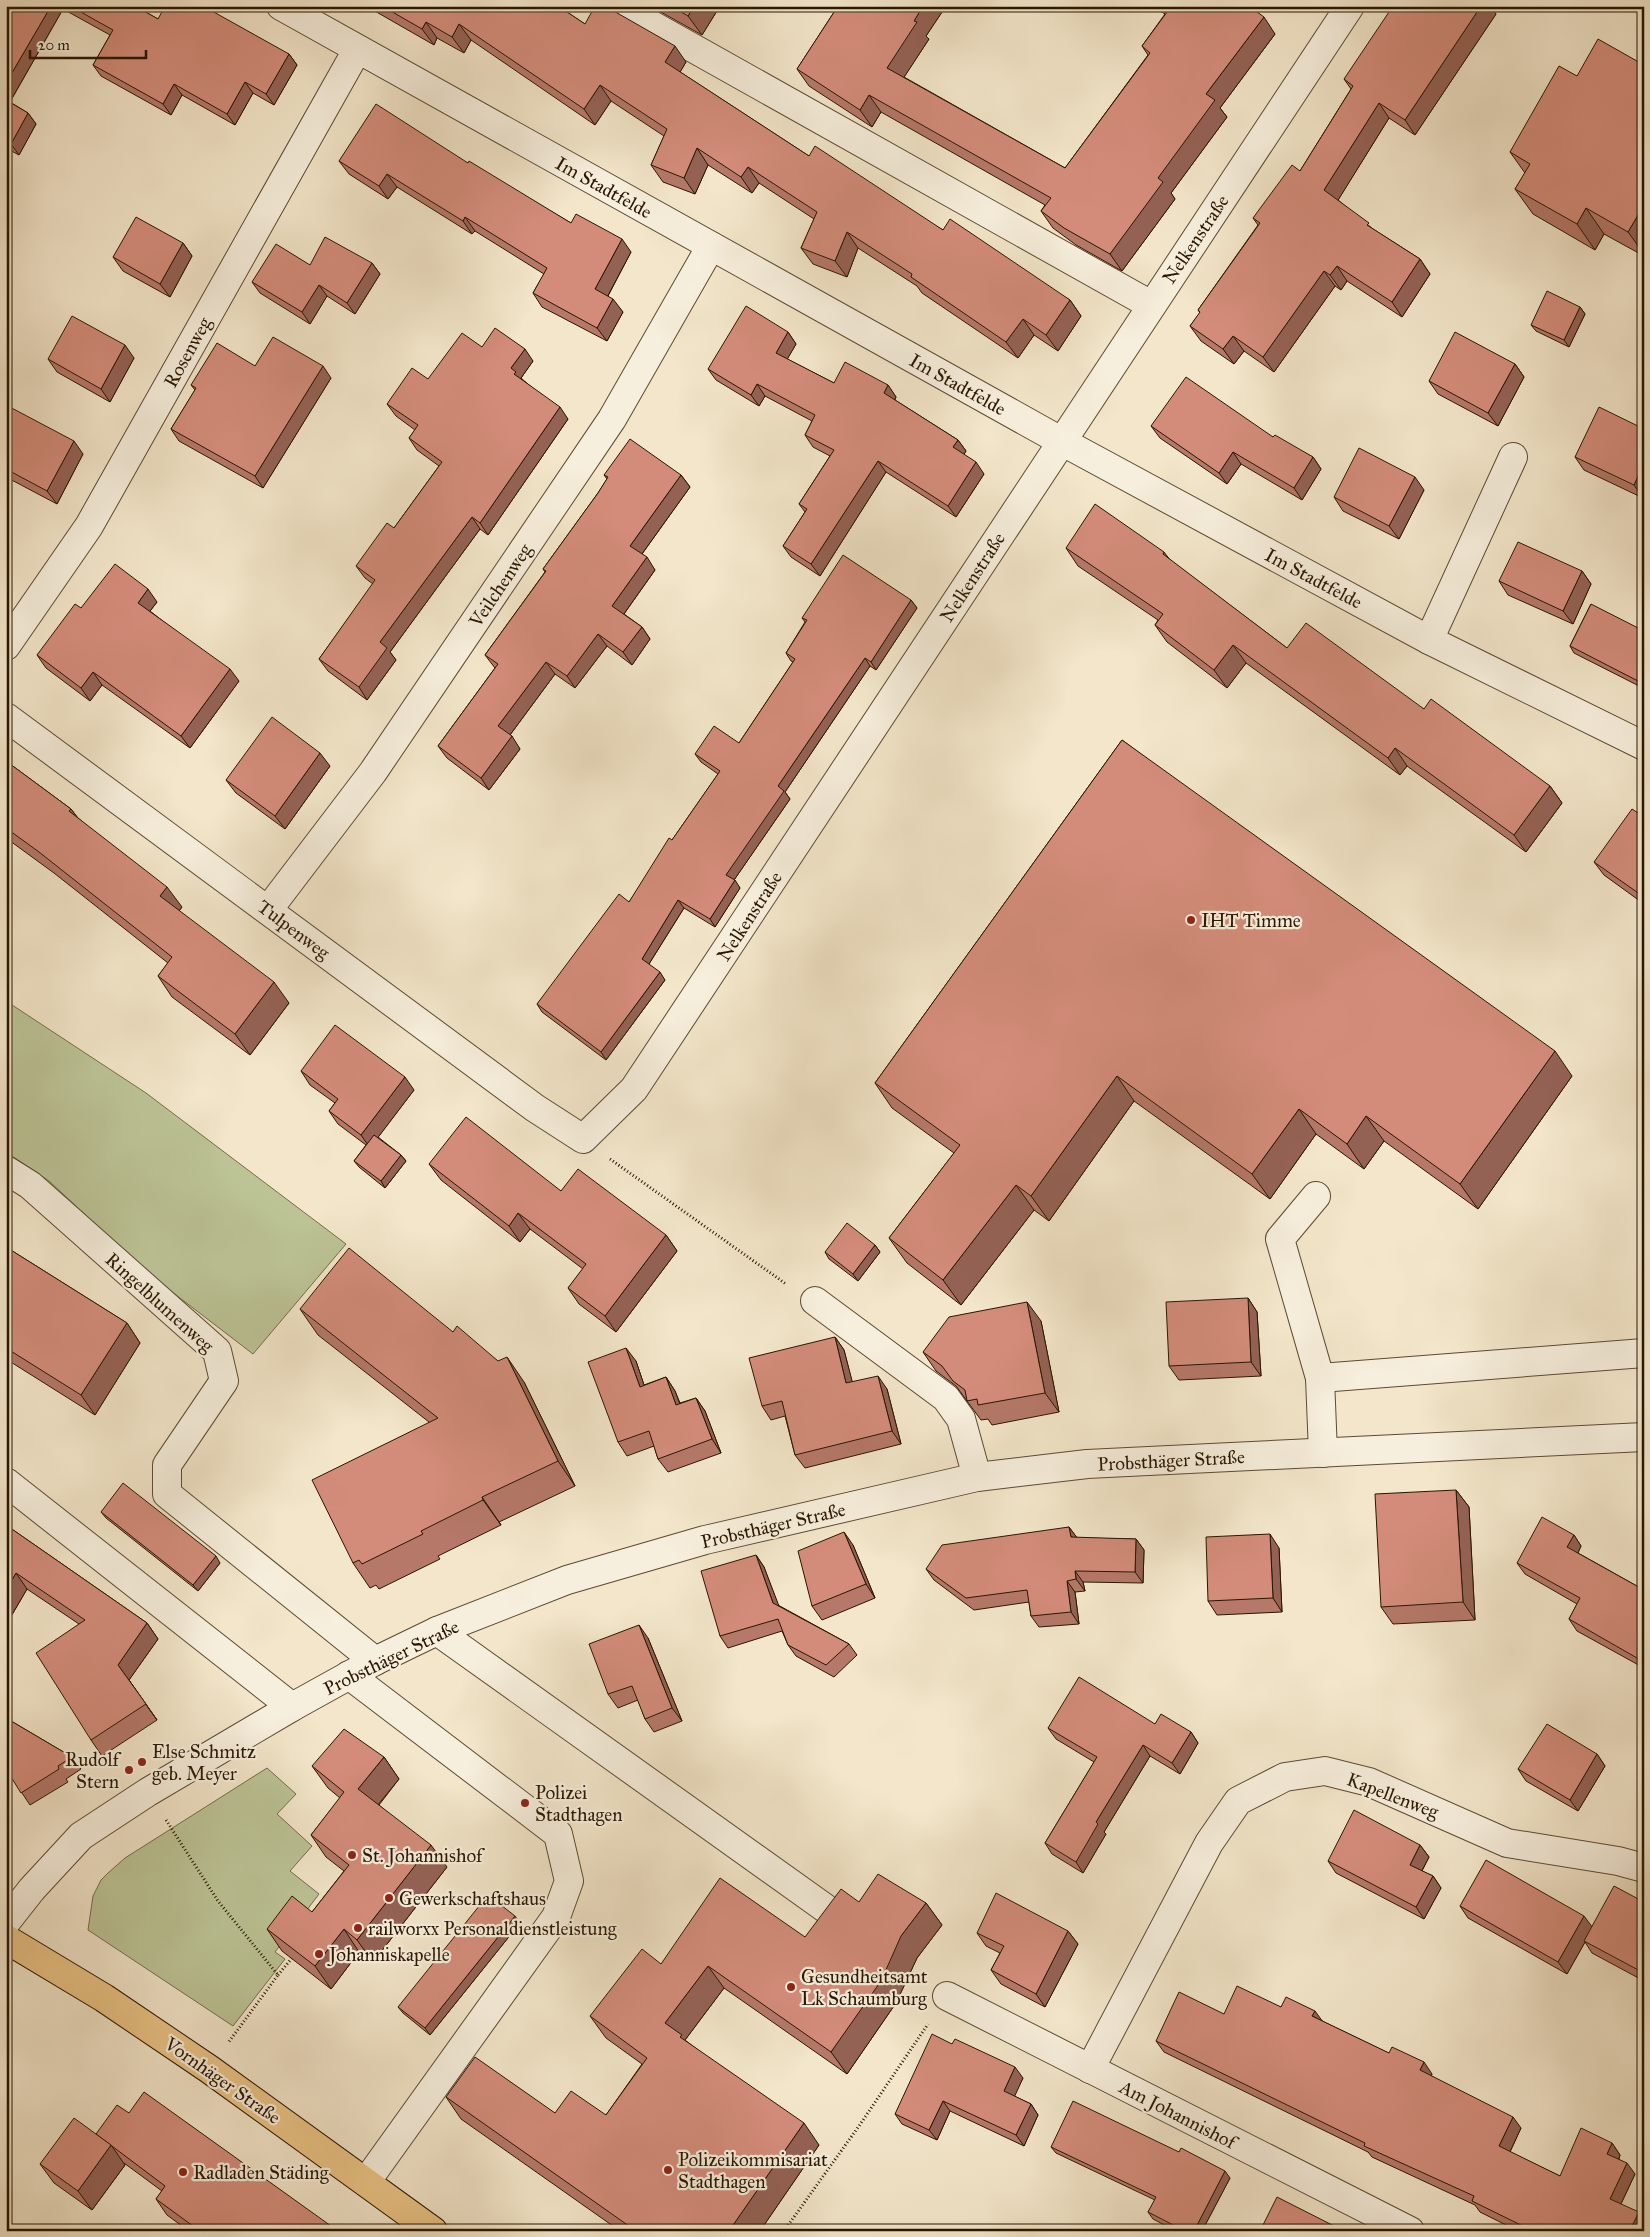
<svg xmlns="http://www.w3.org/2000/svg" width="1650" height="2237" font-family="'IM FELL Great Primer',serif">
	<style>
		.green { fill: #bcc496; stroke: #726d4b }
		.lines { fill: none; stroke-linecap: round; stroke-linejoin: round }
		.minor-casing { stroke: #5c4a32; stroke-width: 30 }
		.major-casing { stroke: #291600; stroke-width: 30 }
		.path { stroke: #291600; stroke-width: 3; stroke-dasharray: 1 2.5; stroke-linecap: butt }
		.minor { stroke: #f7efdd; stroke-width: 28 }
		.major { stroke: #eac385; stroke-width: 28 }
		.wall { fill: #b57869; stroke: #291600 }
		.shaded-wall { fill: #946255; stroke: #291600 }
		.building { fill: #d38c7a; stroke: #291600 }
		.poi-dot { fill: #8f2418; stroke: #f7efdd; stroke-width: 2 }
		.labels { text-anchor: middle; stroke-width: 4.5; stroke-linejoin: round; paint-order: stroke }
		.street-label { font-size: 19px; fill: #291600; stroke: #f7efdd }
		.poi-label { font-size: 19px; fill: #291600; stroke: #f7efdd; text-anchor: start }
	</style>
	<rect width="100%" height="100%" fill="#f3e6ca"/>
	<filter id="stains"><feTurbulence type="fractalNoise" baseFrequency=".004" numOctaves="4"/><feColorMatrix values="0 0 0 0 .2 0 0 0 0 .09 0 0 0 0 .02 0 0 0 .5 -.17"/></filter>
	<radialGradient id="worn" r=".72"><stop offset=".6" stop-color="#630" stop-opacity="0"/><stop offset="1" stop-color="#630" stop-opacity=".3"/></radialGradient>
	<g class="green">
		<path d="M6 1001 146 1093 346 1244 253 1354 150 1275 49 1181 6 1152Z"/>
		<path d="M267 1768 296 1794 277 1814 312 1846 290 1871 319 1894 275 1952 285 1959 233 2026 88 1930 93 1896 101 1880 108 1873 125 1858Z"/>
	</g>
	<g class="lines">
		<defs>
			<g id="minor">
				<path d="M281 6 1061 441 1429 640 1644 746"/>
				<path d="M618 6 1151 305"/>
				<path d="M1429 640 1513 457"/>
				<path d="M6 646 89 526 357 50"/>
				<path d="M6 717 535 1108 583 1139 634 1089 1350 6"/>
				<path d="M268 910 373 772 612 419 711 246"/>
				<path d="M6 1170 30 1185 217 1351 224 1381 167 1465V1494L375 1661"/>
				<path d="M1316 1196 1280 1239 1320 1378"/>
				<path d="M815 1301 946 1398 961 1419 977 1477"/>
				<path d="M1323 1453 1320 1378 1644 1353"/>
				<path d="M6 1482 292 1707"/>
				<path d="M437 1631 825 1908"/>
				<path d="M349 1675 558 1834 569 1881 556 1917 366 2182"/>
				<path d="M6 1922 32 1889 81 1836 148 1792 292 1707 375 1661 437 1631 567 1580 705 1540 977 1477 1087 1464 1644 1437"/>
				<path d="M947 1996 1410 2231"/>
				<path d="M1090 2069 1209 1843 1238 1801 1285 1777 1325 1771 1369 1782 1507 1843 1618 1861 1644 1868"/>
			</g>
			<path id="major" d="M6 1939 104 1998 209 2069 433 2231"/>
		</defs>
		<use href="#minor" class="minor-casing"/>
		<use href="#major" class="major-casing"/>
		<g class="path">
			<path d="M610 1159 786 1284"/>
			<path d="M166 1820 218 1901 278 1975 228 2043"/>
			<path d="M278 1975 292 1958"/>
			<path d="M784 2231 859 2126 928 2024"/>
		</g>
		<use href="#minor" class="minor"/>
		<use href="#major" class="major"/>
	</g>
	<g class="wall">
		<path d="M6 6H135L158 19 289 54 297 65 274 105 253 93 235 125 182 95 171 115 101 76 93 65 110 35 63 9 10 102 28 113 36 124 19 155 6 148Z"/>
		<path d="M366 6H558L585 24 686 62 680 72 809 156 1070 300 1081 316 1058 351 1034 335 1018 358 922 293 917 286 858 248 847 277 813 264 801 248 814 219 759 183 752 193 708 165 695 194 663 182 651 165 664 136 611 101 595 125 471 40 464 53 437 38 434 45Z"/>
		<path d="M650 6H720L702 35Z"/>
		<path d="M838 6H946L926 36 929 39 904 77 1065 168 1148 55 1142 46 1165 14 1152 6H1249L1275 34 1220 108 1227 117 1171 193 1175 199 1122 271 1076 245 1053 228 1041 211 1045 205 881 112 872 127 809 86 797 69Z"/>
		<path d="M1496 14 1415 135 1389 118 1338 200 1373 229 1420 259 1430 274 1402 317 1347 281 1341 290 1335 286 1274 372 1244 351 1234 364 1201 341 1190 326 1200 313 1198 310 1258 225 1253 218 1300 171 1351 89 1344 79Z"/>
		<path d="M1644 65V256L1604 234 1595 250 1533 214 1515 189 1525 173 1510 152 1577 76Z"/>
		<path d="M339 161 468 163 571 223 631 252 608 296 623 312 607 341 542 307 533 293 544 274 475 231 472 234 397 187 388 199 349 174Z"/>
		<path d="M183 243 192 256 170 297 123 271 113 257Z"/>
		<path d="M372 263 380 274 355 314 327 296 310 324 260 293 252 282Z"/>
		<path d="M1580 307 1585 314 1569 347 1536 331 1531 325Z"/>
		<path d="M788 332 796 344 787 359 834 383 888 385 896 397 895 400 958 440 966 451 964 454 984 474 956 517 886 472 820 576 791 557 783 546 805 512 799 504 830 456 813 447 805 435 812 421 765 396 759 406 716 380 708 369Z"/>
		<path d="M482 347 533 361 521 378 568 419 488 535 480 529 390 652 396 660 367 700 328 671 319 659 373 584 365 578 356 566 394 528 439 466 417 450 409 438 415 430 396 416 387 404Z"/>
		<path d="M134 358 110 402 57 372 48 359Z"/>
		<path d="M1515 364 1524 377 1498 426 1438 394 1429 381Z"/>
		<path d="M331 378 263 488 179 441 171 429 195 390 191 385Z"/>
		<path d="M6 405 83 454 57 504 6 477Z"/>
		<path d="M1151 426 1273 437 1313 457 1321 469 1302 500 1241 464 1227 484 1160 438Z"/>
		<path d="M1644 429V496L1643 498 1584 470 1575 457Z"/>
		<path d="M604 475H681L690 487 642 554 655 570 624 614 642 627 650 639 632 665 607 646 575 688 555 674 510 735 520 749 489 790 447 758 438 746 495 668 485 655 545 572 543 569 598 493 607 479Z"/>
		<path d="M1424 490 1399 539 1343 511 1334 497Z"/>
		<path d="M1066 548 1170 560 1287 648 1424 709 1550 786 1562 803 1526 852 1407 766 1400 775 1246 663 1227 688 1167 642 1155 625 1158 620 1078 566Z"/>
		<path d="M1582 571 1591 584 1573 624 1508 595 1499 581Z"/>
		<path d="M911 600 917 608 876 670 870 666 785 792 790 799 734 880 740 888 715 927 684 908 649 964 665 980 606 1060 542 1012 537 1004 629 902 718 774 701 762 695 754 739 743 793 662 791 661 786 653 805 622 802 618Z"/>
		<path d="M157 602 150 611 239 681 190 748 102 685 90 701 46 668 37 655 81 608Z"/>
		<path d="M1591 604 1643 688 1574 653 1570 646Z"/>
		<path d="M1122 740 1572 1076 1478 1209 1384 1141 1364 1169 1316 1134 1270 1199 1134 1101 1049 1221 1034 1210 961 1305 907 1263 889 1238 954 1153 892 1108 875 1083Z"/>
		<path d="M6 761 71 809 78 818 182 907 179 911 289 1003 250 1055 172 997 158 976 168 963 54 873 6 838Z"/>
		<path d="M330 766 285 829 236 793 226 780Z"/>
		<path d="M1644 817V904L1604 875 1594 862Z"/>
		<path d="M301 1071 414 1090 378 1137 401 1155 406 1161 385 1188 359 1167 354 1161 366 1145 338 1124 329 1111 335 1103 310 1085Z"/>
		<path d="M429 1164 561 1191 666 1235 677 1251 616 1332 579 1304 568 1288 583 1269 530 1229 520 1242 441 1180Z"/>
		<path d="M875 1245 880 1252 858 1281 829 1259 825 1252Z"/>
		<path d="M6 1247 127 1323 140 1343 95 1415 6 1359Z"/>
		<path d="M1248 1298 1257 1312 1261 1376 1179 1380 1169 1366Z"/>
		<path d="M300 1309 453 1332 498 1361 524 1382 575 1486 499 1522 501 1525 438 1556 440 1559 379 1589 376 1585 370 1588 353 1563 429 1422 318 1335Z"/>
		<path d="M1041 1321 1059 1412 992 1425 988 1419 981 1420 956 1386 936 1371 923 1352Z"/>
		<path d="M835 1337 844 1350 852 1382 887 1389 901 1444 805 1468 795 1455 785 1416 771 1420 762 1406Z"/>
		<path d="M636 1361 644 1385 666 1377 675 1391 680 1403 696 1398 705 1411 721 1453 668 1472 658 1459 654 1446 627 1456 618 1442Z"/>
		<path d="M1456 1490 1469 1507 1475 1620 1393 1624 1381 1607Z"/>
		<path d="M101 1512 220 1563 198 1591 106 1518Z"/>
		<path d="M6 1525 147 1623 158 1639 129 1680 157 1720 102 1756 91 1740 79 1624 27 1589 6 1625Z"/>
		<path d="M1069 1527 1077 1538 1136 1539 1144 1550 1143 1583 1083 1582 1085 1591 1075 1592 1079 1624 1039 1627 1031 1616 1029 1602 974 1610 934 1580 926 1569Z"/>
		<path d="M1574 1535 1581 1546 1578 1553 1644 1590V1668L1577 1631 1569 1619 1577 1604 1525 1574 1517 1563Z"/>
		<path d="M853 1545 875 1598 822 1620 812 1606Z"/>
		<path d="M1279 1548 1282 1612 1217 1615 1208 1601Z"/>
		<path d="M756 1555 764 1567 778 1605 849 1644 857 1655 834 1677 796 1656 788 1645 782 1631 728 1648 720 1636Z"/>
		<path d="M648 1638 682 1721 654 1732 645 1719 638 1700 618 1708 608 1694Z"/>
		<path d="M6 1718 72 1757 81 1769 66 1779 68 1782 30 1805 10 1775 6 1782Z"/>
		<path d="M1155 1724 1191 1732 1198 1743 1180 1774 1150 1756 1104 1832 1106 1834 1083 1873 1052 1854 1045 1843 1094 1762 1056 1739 1048 1728Z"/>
		<path d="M1597 1754 1605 1766 1578 1811 1526 1781 1518 1769Z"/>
		<path d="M384 1757 399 1779 379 1805 447 1867 373 1962 359 1952 331 1989 282 1951 267 1929 312 1912 344 1871 326 1857 311 1835 340 1798 328 1788 312 1766Z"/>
		<path d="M1420 1845 1429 1857 1422 1871 1433 1876 1441 1888 1424 1919 1336 1873 1328 1861Z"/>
		<path d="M859 1902 926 1903 942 1925 917 1958 896 2003 847 2074 724 1988 685 2040 819 2145 760 2231H620L461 2119 446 2097 555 2113 606 2115 642 2064 606 2038 590 2016 661 1964 805 1937Z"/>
		<path d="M1644 1902V1981L1592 1953 1585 1942 1567 1974 1468 1918 1460 1906 1592 1927Z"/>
		<path d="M520 1923 430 2035 403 2013 398 2007Z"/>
		<path d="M1068 1931 1078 1944 1045 2007 1001 1984 991 1970 1000 1953 986 1946 977 1933Z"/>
		<path d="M1281 2007 1322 2021 1432 2074 1431 2076 1521 2128 1510 2152 1560 2176 1612 2143 1620 2155 1619 2159 1635 2174 1621 2204 1643 2231H1518L1480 2212 1475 2205 1372 2157 1368 2152 1164 2052 1156 2041 1224 2014Z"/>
		<path d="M1023 2078 1014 2096 1031 2104 1038 2115 1024 2146 950 2111 937 2140 902 2124 895 2114Z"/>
		<path d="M129 2113 338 2231H189L167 2215 156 2199 162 2191 124 2163 125 2165 92 2210 54 2183 40 2164 96 2134Z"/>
		<path d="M1051 2147 1179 2152 1230 2178 1202 2231H1176L1153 2219 1148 2212 1155 2200 1056 2153Z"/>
	</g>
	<g class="shaded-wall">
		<path d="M51 6H61L63 9 7 107 6 83Z"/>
		<path d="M694 6H720L702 35 688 16Z"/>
		<path d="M923 6H946L926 36 929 39 899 85 887 68 914 21Z"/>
		<path d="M1481 6H1491L1496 14 1415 135 1405 120Z"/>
		<path d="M1264 17 1275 34 1220 108 1227 117 1171 193 1175 199 1122 271 1110 254 1158 178 1206 94Z"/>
		<path d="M426 22 437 38 434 45 422 29Z"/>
		<path d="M459 24 471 40 464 53 452 37Z"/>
		<path d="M675 46 686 62 676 79 665 62Z"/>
		<path d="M289 54 297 65 274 105 266 94Z"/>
		<path d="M245 82 253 93 235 125 227 114Z"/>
		<path d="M174 84 182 95 171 115 163 104Z"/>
		<path d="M600 85 611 101 595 125 584 109Z"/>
		<path d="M869 95 881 112 872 127 860 110Z"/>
		<path d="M1379 103 1389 118 1335 205 1324 190Z"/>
		<path d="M28 113 36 124 19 155 11 144Z"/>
		<path d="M697 148 708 165 695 194 684 178Z"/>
		<path d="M748 167 759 183 752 193 741 177Z"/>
		<path d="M387 174 397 187 388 199 379 186Z"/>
		<path d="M1644 205V254L1628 232Z"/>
		<path d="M1586 208 1604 234 1595 250 1577 224Z"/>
		<path d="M465 217 475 231 472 234 463 221Z"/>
		<path d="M847 232 858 248 847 277 835 261Z"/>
		<path d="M622 239 631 252 604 303 595 289Z"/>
		<path d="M183 243 192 256 170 297 160 284Z"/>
		<path d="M1420 259 1430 274 1402 317 1392 302Z"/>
		<path d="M372 263 380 274 355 314 347 303Z"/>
		<path d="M1337 266 1347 281 1341 290 1330 275Z"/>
		<path d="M1324 271 1335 286 1274 372 1263 357Z"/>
		<path d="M319 285 327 296 310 324 302 312Z"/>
		<path d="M613 299 623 312 607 341 597 328Z"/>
		<path d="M1070 300 1081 316 1058 351 1046 335Z"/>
		<path d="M1580 307 1585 314 1569 347 1564 340Z"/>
		<path d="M1023 319 1034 335 1018 358 1006 342Z"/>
		<path d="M788 332 796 344 784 365 776 353Z"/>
		<path d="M1233 336 1244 351 1234 364 1223 349Z"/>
		<path d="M125 345 134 358 110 402 101 389Z"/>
		<path d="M525 349 533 361 521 378 524 384 514 374 511 368Z"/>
		<path d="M1515 364 1524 377 1498 426 1488 413Z"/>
		<path d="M323 366 331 378 263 488 255 476Z"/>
		<path d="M757 384 765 396 759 406 751 395Z"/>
		<path d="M888 385 896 397 892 404 884 393Z"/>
		<path d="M560 407 568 419 488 535 480 523Z"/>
		<path d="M958 440 966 451 961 459 953 447Z"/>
		<path d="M74 441 83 454 57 504 47 491Z"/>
		<path d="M1233 452 1241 464 1227 484 1219 473Z"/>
		<path d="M1313 457 1321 469 1302 500 1294 488Z"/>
		<path d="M878 461 886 472 820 576 811 564Z"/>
		<path d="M976 462 984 474 956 517 948 506Z"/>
		<path d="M1644 463V496L1643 498 1634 485Z"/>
		<path d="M681 475 690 487 639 558 630 546Z"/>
		<path d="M1415 477 1424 490 1399 539 1389 526Z"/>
		<path d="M472 517 480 529 390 652 396 660 367 700 359 687 380 642Z"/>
		<path d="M1164 552 1177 569 1163 554Z"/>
		<path d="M647 557 655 570 621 618 612 606Z"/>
		<path d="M1582 571 1591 584 1573 624 1563 611Z"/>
		<path d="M148 589 157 602 147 615 138 603Z"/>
		<path d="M911 600 917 608 876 670 871 662Z"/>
		<path d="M642 627 650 639 632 665 623 652Z"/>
		<path d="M598 634 607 646 575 688 567 676Z"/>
		<path d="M1233 645 1246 663 1227 688 1214 670Z"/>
		<path d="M865 658 870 666 785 792 790 799 732 883 726 875 778 786Z"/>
		<path d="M546 662 555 674 507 739 498 726Z"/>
		<path d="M230 669 239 681 190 748 181 736Z"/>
		<path d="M1644 670V686L1643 688 1638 681Z"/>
		<path d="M93 672 102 685 90 701 81 688Z"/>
		<path d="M512 736 520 749 489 790 481 778Z"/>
		<path d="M1395 748 1407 766 1400 775 1388 758Z"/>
		<path d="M320 753 330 766 285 829 275 816Z"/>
		<path d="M1550 786 1562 803 1526 852 1514 835Z"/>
		<path d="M71 809 86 829 69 811Z"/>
		<path d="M735 880 740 888 715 927 710 919Z"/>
		<path d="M167 887 182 907 174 917 160 896Z"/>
		<path d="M678 900 684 908 647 967 642 959Z"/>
		<path d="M660 972 665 980 606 1060 601 1052Z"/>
		<path d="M274 982 289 1003 250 1055 235 1034Z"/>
		<path d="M1555 1051 1572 1076 1478 1209 1460 1184Z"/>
		<path d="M1117 1076 1134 1101 1049 1221 1031 1196Z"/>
		<path d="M405 1077 414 1090 370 1148 361 1135Z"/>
		<path d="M1299 1109 1316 1134 1270 1199 1252 1174Z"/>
		<path d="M1366 1116 1384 1141 1364 1169 1347 1144Z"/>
		<path d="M401 1155 406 1161 385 1188 381 1181Z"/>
		<path d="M1016 1185 1034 1210 961 1305 943 1280Z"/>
		<path d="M518 1213 530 1229 520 1242 509 1226Z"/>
		<path d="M666 1235 677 1251 616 1332 605 1316Z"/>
		<path d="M875 1245 880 1252 858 1281 853 1274Z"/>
		<path d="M1248 1298 1257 1312 1261 1376 1251 1362Z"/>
		<path d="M1027 1302 1041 1321 1059 1412 1045 1393Z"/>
		<path d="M127 1323 140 1343 95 1415 81 1395Z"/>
		<path d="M835 1337 844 1350 856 1396 846 1383Z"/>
		<path d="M626 1348 636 1361 649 1400 640 1387Z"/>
		<path d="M507 1357 524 1382 575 1486 558 1461Z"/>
		<path d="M878 1376 887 1389 901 1444 892 1431Z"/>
		<path d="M666 1377 675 1391 685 1418 676 1405Z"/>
		<path d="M696 1398 705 1411 721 1453 712 1439Z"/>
		<path d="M1456 1490 1469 1507 1475 1620 1463 1602Z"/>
		<path d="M482 1497 499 1522 501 1525 483 1500Z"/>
		<path d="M1069 1527 1078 1539 1071 1537Z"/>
		<path d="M844 1532 853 1545 875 1598 866 1584Z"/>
		<path d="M1270 1534 1279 1548 1282 1612 1273 1598Z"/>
		<path d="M1574 1535 1581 1546 1575 1559 1567 1547Z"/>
		<path d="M1136 1539 1144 1550 1143 1583 1135 1572Z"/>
		<path d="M756 1555 764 1567 782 1614 773 1603Z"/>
		<path d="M216 1556 220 1563 198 1591 193 1585Z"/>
		<path d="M1075 1571 1083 1582 1085 1591 1076 1579Z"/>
		<path d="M16 1573 27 1589 6 1625V1590Z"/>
		<path d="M1067 1581 1075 1592 1079 1624 1071 1612Z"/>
		<path d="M147 1623 158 1639 129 1680 157 1720 118 1665Z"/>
		<path d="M639 1625 648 1638 682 1721 672 1708Z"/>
		<path d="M1191 1732 1198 1743 1180 1774 1172 1763Z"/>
		<path d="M1143 1745 1150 1756 1104 1832 1106 1834 1083 1873 1076 1862 1096 1822Z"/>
		<path d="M1597 1754 1605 1766 1578 1811 1570 1800Z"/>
		<path d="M384 1757 399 1779 373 1811 358 1789Z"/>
		<path d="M6 1769 10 1774 6 1782Z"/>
		<path d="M431 1845 447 1867 373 1962 357 1940Z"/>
		<path d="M1420 1845 1429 1857 1419 1876 1410 1865Z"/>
		<path d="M1433 1876 1441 1888 1424 1919 1416 1907Z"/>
		<path d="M926 1903 942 1925 917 1958 896 2003 847 2074 831 2052 901 1936Z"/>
		<path d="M515 1916 520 1923 430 2035 425 2028Z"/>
		<path d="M1584 1916 1593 1928 1567 1974 1558 1962Z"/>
		<path d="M344 1929 359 1952 331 1989 315 1966Z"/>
		<path d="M1068 1931 1078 1944 1045 2007 1036 1994Z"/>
		<path d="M708 1966 724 1988 685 2040 696 2059 665 2023Z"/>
		<path d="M1315 2011 1323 2022 1312 2016Z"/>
		<path d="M1424 2062 1432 2074 1428 2082 1420 2070Z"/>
		<path d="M1015 2067 1023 2078 1012 2102 1004 2091Z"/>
		<path d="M943 2101 950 2111 937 2140 929 2130Z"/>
		<path d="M1031 2104 1038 2115 1024 2146 1016 2135Z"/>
		<path d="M1513 2117 1521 2128 1507 2158 1499 2146Z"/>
		<path d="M804 2123 819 2145 760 2231H733L731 2228Z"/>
		<path d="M1612 2143 1620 2155 1616 2166 1607 2154Z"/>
		<path d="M111 2145 125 2165 92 2210 78 2191Z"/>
		<path d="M1627 2163 1635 2174 1618 2210 1610 2199Z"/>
		<path d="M1225 2171 1230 2178 1202 2231H1194Z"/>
		<path d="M1639 2212 1644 2219V2230L1643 2231H1633L1631 2228Z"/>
	</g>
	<g class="building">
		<path d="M6 6H51L6 83Z"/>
		<path d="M70 6H135L158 19 165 6H203L289 54 266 94 245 82 227 114 174 84 163 104 93 65 113 30Z"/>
		<path d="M382 6H558L585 24 595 6H605L675 46 665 62 809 156 815 146 943 230 950 219 1070 300 1046 335 1023 319 1006 342 911 277 912 274 847 232 835 261 801 248 817 212 748 167 741 177 697 148 684 178 651 165 667 129 600 85 584 109 459 24 452 37 426 22 422 29Z"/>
		<path d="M671 6H694L688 16Z"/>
		<path d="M838 6H923L914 21 917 22 887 68 1065 168 1150 53 1142 46 1170 8 1168 6H1249L1264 17 1206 94 1215 100 1158 178 1163 182 1110 254 1064 228 1041 211 1051 198 869 95 860 110 797 69Z"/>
		<path d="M1393 6H1481L1405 120 1379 103 1324 190 1369 223 1367 225 1420 259 1392 302 1337 266 1330 275 1324 271 1263 357 1233 336 1223 349 1190 326 1200 312 1198 310 1260 223 1253 218 1292 165 1300 171 1353 86 1344 79Z"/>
		<path d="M1598 39 1644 65V205L1628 232 1586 208 1577 224 1515 189 1530 164 1510 152 1559 66 1577 76Z"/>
		<path d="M6 100 28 113 11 144 6 141Z"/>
		<path d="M376 104 468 163 469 161 571 223 576 214 622 239 595 289 613 299 597 328 533 293 547 268 465 217 463 221 387 174 379 186 339 161Z"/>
		<path d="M136 217 183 243 160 284 113 257Z"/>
		<path d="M325 237 372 263 347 303 319 285 302 312 252 282 276 244 310 265Z"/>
		<path d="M1547 291 1580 307 1564 340 1531 325Z"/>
		<path d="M746 306 788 332 776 353 834 383 845 362 888 385 884 393 958 440 953 447 976 462 948 506 878 461 811 564 783 546 807 509 799 504 834 450 805 435 815 415 757 384 751 395 708 369Z"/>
		<path d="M72 316 125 345 101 389 48 359Z"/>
		<path d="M495 328 525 349 511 368 516 372 514 374 560 407 480 523 472 517 380 642 387 648 359 687 319 659 375 580 356 566 387 523 394 528 442 462 409 438 418 425 387 404 412 368 428 379 462 333 482 347Z"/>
		<path d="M1455 332 1515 364 1488 413 1429 381Z"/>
		<path d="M273 337 323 366 255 476 171 429 196 388 191 385 217 343 255 366Z"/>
		<path d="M1186 377 1273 437 1275 435 1313 457 1294 488 1233 452 1219 473 1151 426Z"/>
		<path d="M6 405 74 441 47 491 6 469Z"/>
		<path d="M1599 407 1644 429V463L1634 485 1575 457Z"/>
		<path d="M630 439 681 475 630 546 647 557 612 606 642 627 623 652 598 634 567 676 546 662 498 726 512 736 481 778 438 746 498 664 485 655 546 571 543 569 598 493 608 477 604 475Z"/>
		<path d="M1359 448 1415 477 1389 526 1334 497Z"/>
		<path d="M1095 504 1164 552 1163 554 1287 648 1306 623 1424 709 1431 699 1550 786 1514 835 1395 748 1388 758 1233 645 1214 670 1155 625 1163 614 1066 548Z"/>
		<path d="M1518 542 1582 571 1563 611 1499 581Z"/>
		<path d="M843 555 911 600 871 662 865 658 778 786 784 791 726 875 735 880 710 919 678 900 642 959 660 972 601 1052 537 1004 619 894 629 902 669 838 672 840 720 771 695 754 714 726 739 743 795 659 786 653 807 620 802 618Z"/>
		<path d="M115 564 148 589 138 603 230 669 181 736 93 672 81 688 37 655 75 604 81 608Z"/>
		<path d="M1591 604 1644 631V670L1638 681 1570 646Z"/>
		<path d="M272 717 320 753 275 816 226 780Z"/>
		<path d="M1122 740 1555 1051 1460 1184 1366 1116 1347 1144 1299 1109 1252 1174 1117 1076 1031 1196 1016 1185 943 1280 889 1238 960 1145 875 1083Z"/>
		<path d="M6 761 71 809 69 811 167 887 160 896 274 982 235 1034 158 976 172 957 39 852 6 828Z"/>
		<path d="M1632 809 1644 817V897L1594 862Z"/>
		<path d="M335 1025 405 1077 361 1135 329 1111 338 1099 301 1071Z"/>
		<path d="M466 1117 561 1191 578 1169 666 1235 605 1316 568 1288 586 1264 518 1213 509 1226 429 1164Z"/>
		<path d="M374 1135 401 1155 381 1181 354 1161Z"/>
		<path d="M847 1223 875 1245 853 1274 825 1252Z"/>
		<path d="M6 1247 127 1323 81 1395 6 1348Z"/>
		<path d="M349 1248 453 1332 457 1326 498 1361 507 1357 558 1461 482 1497 483 1500 421 1531 423 1534 362 1564 359 1560 353 1563 312 1480 438 1418 300 1309Z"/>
		<path d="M1248 1298 1251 1362 1169 1366 1166 1302Z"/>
		<path d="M1027 1302 1045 1393 978 1405 977 1399 967 1401 965 1390 953 1381 942 1366 923 1352 949 1317Z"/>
		<path d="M835 1337 846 1383 878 1376 892 1431 795 1455 782 1401 762 1406 749 1358Z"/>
		<path d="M626 1348 640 1387 666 1377 676 1405 696 1398 712 1439 658 1459 649 1431 618 1442 588 1362Z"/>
		<path d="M123 1483 216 1556 193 1585 101 1512Z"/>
		<path d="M1456 1490 1463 1602 1381 1607 1375 1494Z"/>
		<path d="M1542 1517 1574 1535 1567 1547 1644 1590V1662L1569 1619 1580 1598 1517 1563Z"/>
		<path d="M6 1525 147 1623 118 1665 146 1704 91 1740 36 1653 85 1620 16 1573 6 1590Z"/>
		<path d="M1069 1527 1071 1537 1136 1539 1135 1572 1075 1571 1076 1579 1067 1581 1071 1612 1031 1616 1027 1590 966 1598 926 1569 942 1545Z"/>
		<path d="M844 1532 866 1584 812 1606 798 1551Z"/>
		<path d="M1270 1534 1273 1598 1208 1601 1206 1537Z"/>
		<path d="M756 1555 773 1603 849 1644 826 1665 788 1645 778 1619 720 1636 701 1571Z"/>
		<path d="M639 1625 672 1708 645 1719 632 1686 608 1694 589 1644Z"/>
		<path d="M1079 1677 1155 1724 1161 1714 1191 1732 1172 1763 1143 1745 1096 1822 1098 1824 1076 1862 1045 1843 1097 1757 1048 1728Z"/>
		<path d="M6 1718 72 1757 58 1766 59 1769 21 1793 6 1769Z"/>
		<path d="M1547 1724 1597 1754 1570 1800 1518 1769Z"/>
		<path d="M344 1729 384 1757 358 1789 431 1845 357 1940 344 1929 315 1966 267 1929 292 1896 312 1912 349 1865 311 1835 344 1792 312 1766Z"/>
		<path d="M1354 1810 1420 1845 1410 1865 1433 1876 1416 1907 1328 1861Z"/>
		<path d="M1486 1860 1584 1916 1558 1962 1460 1906Z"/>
		<path d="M878 1874 926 1903 901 1936 881 1981 831 2052 708 1966 665 2023 682 2035 680 2037 804 2123 731 2228 735 2231H636L446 2097 475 2057 555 2113 571 2091 606 2115 647 2058 590 2016 642 1949 661 1964 720 1878 805 1937 841 1889 859 1902Z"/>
		<path d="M1614 1886 1644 1902V1973L1584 1941Z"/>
		<path d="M996 1893 1068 1931 1036 1994 991 1970 1004 1946 977 1933Z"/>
		<path d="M488 1895 515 1916 425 2028 398 2007Z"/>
		<path d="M1237 1986 1281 2007 1286 1997 1315 2011 1312 2016 1389 2053 1392 2047 1424 2062 1420 2070 1513 2117 1499 2146 1560 2176 1581 2128 1612 2143 1607 2154 1627 2163 1610 2199 1639 2212 1631 2228 1638 2231H1533L1472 2201 1474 2196 1364 2146 1365 2143 1156 2041 1179 1992 1224 2014Z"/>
		<path d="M932 2034 952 2044 955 2039 1015 2067 1004 2091 1031 2104 1016 2135 943 2101 929 2130 895 2114Z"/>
		<path d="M144 2092 338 2231H189L193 2226 156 2199 165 2186 96 2134 117 2105 129 2113Z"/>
		<path d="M1073 2101 1179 2152 1181 2148 1225 2171 1194 2231H1185L1148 2212 1156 2197 1051 2147Z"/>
		<path d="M74 2118 111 2145 78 2191 40 2164Z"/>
		<path d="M1277 2197 1344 2231H1260Z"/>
	</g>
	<g class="poi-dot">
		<circle cx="1191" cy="920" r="5"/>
		<circle cx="142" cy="1762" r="5"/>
		<circle cx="129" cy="1770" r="5"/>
		<circle cx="525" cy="1803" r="5"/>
		<circle cx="352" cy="1855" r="5"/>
		<circle cx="389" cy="1898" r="5"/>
		<circle cx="358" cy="1928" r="5"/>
		<circle cx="319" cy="1954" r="5"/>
		<circle cx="791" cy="1987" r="5"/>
		<circle cx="668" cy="2170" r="5"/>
		<circle cx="183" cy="2172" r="5"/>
	</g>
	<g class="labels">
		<g class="street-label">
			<text transform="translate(604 187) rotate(29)" y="7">Im Stadtfelde</text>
			<text transform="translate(1195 239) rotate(-56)" y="7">Nelkenstraße</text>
			<text transform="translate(187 352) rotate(-61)" y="7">Rosenweg</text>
			<text transform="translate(958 384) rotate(29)" y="7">Im Stadtfelde</text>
			<text transform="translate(972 577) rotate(-57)" y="7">Nelkenstraße</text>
			<text transform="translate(1314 578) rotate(28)" y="7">Im Stadtfelde</text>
			<text transform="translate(500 585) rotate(-56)" y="7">Veilchenweg</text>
			<text transform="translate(749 916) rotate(-57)" y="7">Nelkenstraße</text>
			<text transform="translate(294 929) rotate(37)" y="7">Tulpenweg</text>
			<text transform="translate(160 1302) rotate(42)" y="7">Ringelblumenweg</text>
			<text transform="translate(1171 1460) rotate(-3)" y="7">Probsthäger Straße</text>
			<text transform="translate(773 1525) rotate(-13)" y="7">Probsthäger Straße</text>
			<text transform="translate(391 1657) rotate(-26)" y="7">Probsthäger Straße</text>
			<text transform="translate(1393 1795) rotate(21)" y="7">Kapellenweg</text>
			<text transform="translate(223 2080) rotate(35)" y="7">Vornhäger Straße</text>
			<text transform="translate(1178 2114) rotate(27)" y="7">Am Johannishof</text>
		</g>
		<g class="poi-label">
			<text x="1201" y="927">IHT Timme</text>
			<text x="152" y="1758">Else Schmitz<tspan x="152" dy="22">geb. Meyer</tspan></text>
			<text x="119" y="1766" text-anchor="end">Rudolf<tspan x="119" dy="22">Stern</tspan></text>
			<text x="535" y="1799">Polizei<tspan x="535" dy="22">Stadthagen</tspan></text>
			<text x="362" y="1862">St. Johannishof</text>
			<text x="399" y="1905">Gewerkschaftshaus</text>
			<text x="368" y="1935">railworxx Personaldienstleistung</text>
			<text x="329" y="1961">Johanniskapelle</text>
			<text x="801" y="1983">Gesundheitsamt<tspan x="801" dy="22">Lk Schaumburg</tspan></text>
			<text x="678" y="2166">Polizeikommisariat<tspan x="678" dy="22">Stadthagen</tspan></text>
			<text x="193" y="2179">Radladen Städing</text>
		</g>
	</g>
	<rect width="1650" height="2237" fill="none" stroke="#f3e6ca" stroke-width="25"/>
	<rect x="8" y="8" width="1635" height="2222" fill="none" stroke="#291600" stroke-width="2.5"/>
	<rect x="12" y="12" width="1625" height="2212" fill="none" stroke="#291600"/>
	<path d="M30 50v8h116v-8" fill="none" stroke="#291600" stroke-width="2.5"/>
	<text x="38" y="50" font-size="15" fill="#291600" stroke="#f7efdd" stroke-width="4" paint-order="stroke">20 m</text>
	<rect width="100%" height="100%" filter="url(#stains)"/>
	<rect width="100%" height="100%" fill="url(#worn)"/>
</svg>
